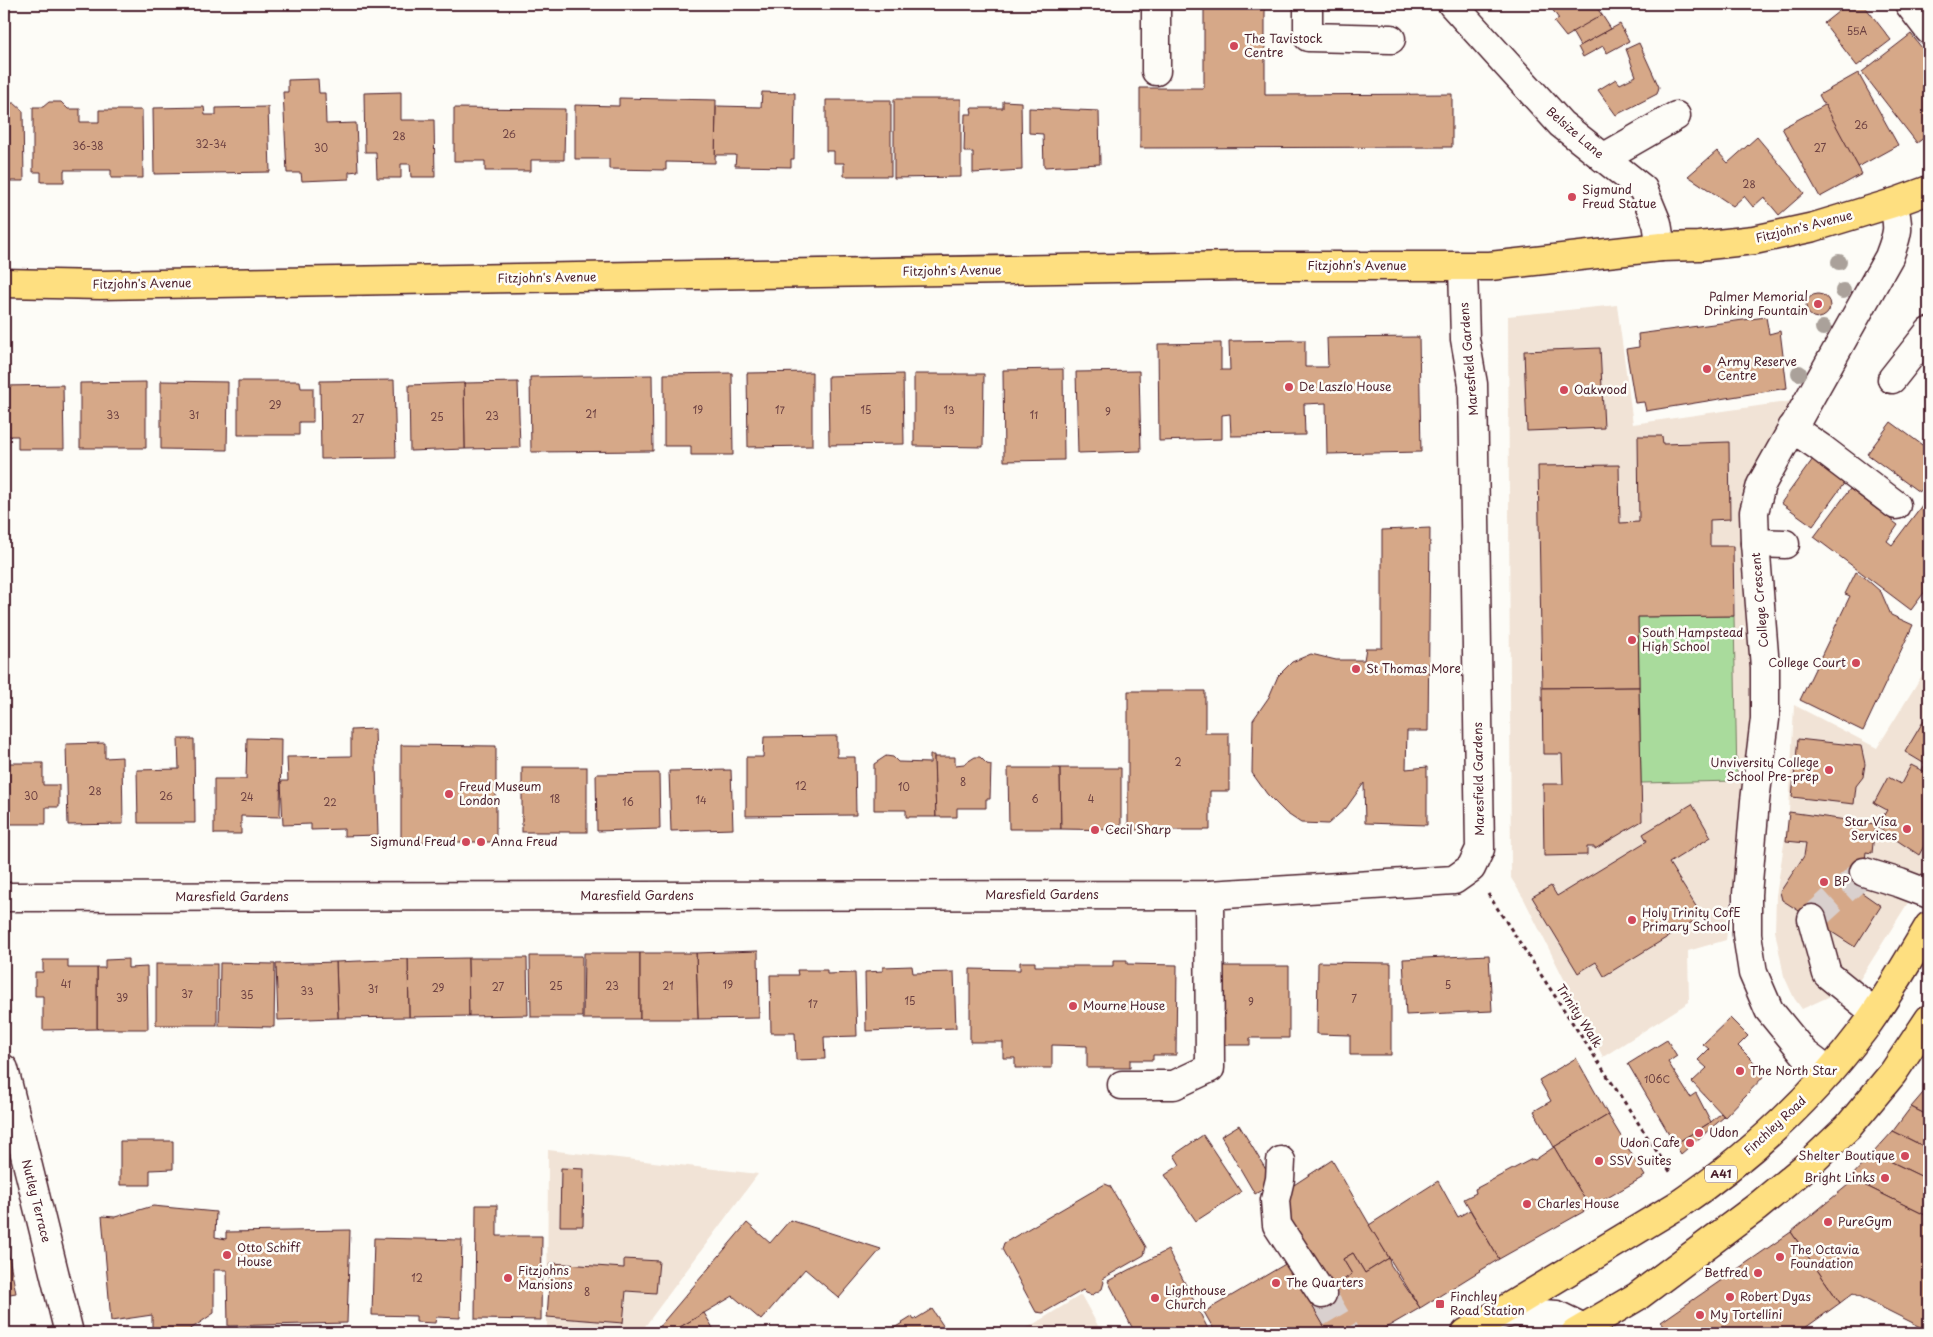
<svg xmlns="http://www.w3.org/2000/svg" width="1933" height="1337" font-family="'Playpen Sans',sans-serif">
	<style>
		.built { fill: #f1e3d6 }
		.green { fill: #a9db9c; stroke: #7a7d64 }
		.building { fill: #d6a888; stroke: #4a1f2b }
		.lines { fill: none; stroke-linecap: round; stroke-linejoin: round }
		.minor-tunnel { stroke: #d9d0ce; stroke-width: 28; stroke-dasharray: 28 14; stroke-linecap: butt }
		.minor-casing { stroke: #4a1f2b; stroke-width: 31 }
		.major-casing { stroke: #4a1f2b; stroke-width: 31 }
		.highway-casing { stroke: #4a1f2b; stroke-width: 31 }
		.path { stroke: #4a1f2b; stroke-width: 3; stroke-dasharray: 4 4; stroke-linecap: butt }
		.minor { stroke: #fdfcf7; stroke-width: 28 }
		.major { stroke: #fedf80; stroke-width: 28 }
		.highway { stroke: #fedf80; stroke-width: 28 }
		.tree { fill: #aaa19a }
		.poi-dot { fill: #d1495b; stroke: #fdfcf7; stroke-width: 2 }
		.labels { text-anchor: middle; stroke-width: 5; stroke-linejoin: round; paint-order: stroke }
		.number-label { font-size: 10px; fill: #6d4142 }
		.shield { fill: #fdfcf7; stroke: #806168; stroke-width: 1 }
		.shield-label { font-size: 11px; font-weight: bold; fill: #4a1f2b }
		.poi-label { font-size: 12px; fill: #4a1f2b; stroke: #fdfcf7; text-anchor: start }
		.street-label { font-size: 12px; fill: #4a1f2b; stroke: #fdfcf7 }
	</style>
	<rect width="100%" height="100%" fill="#fdfcf7"/>
	<filter id="ink" filterUnits="userSpaceOnUse"><feTurbulence type="fractalNoise" baseFrequency=".02" numOctaves="2"/><feDisplacementMap in="SourceGraphic" scale="10" xChannelSelector="R" yChannelSelector="G"/><feConvolveMatrix kernelMatrix="1 2 1 2 8 2 1 2 1" color-interpolation-filters="sRGB"/></filter>
	<g filter="url(#ink)">
		<g class="built">
			<path d="M1617 305 1633 424 1793 401 1744 497 1741 512 1757 688 1726 940 1688 951 1689 1002 1603 1057 1524 899 1511 878 1508 316Z"/>
			<path d="M1929 664V869L1857 984 1802 1009 1794 998 1784 976 1775 931 1776 896 1789 812 1794 705 1877 748Z"/>
			<path d="M548 1150 758 1174 640 1333H547Z"/>
			<path d="M1081 1295 1102 1333H1019Z"/>
		</g>
		<path class="green" d="M1734 616 1737 781 1641 783 1638 617Z"/>
		<g class="building">
			<path d="M1204 4H1265V95L1452 94V147L1140 148V88H1204Z"/>
			<path d="M1558 4H1594L1602 15 1566 37 1554 22 1559 19 1552 9Z"/>
			<path d="M1848 4H1863L1891 40 1857 66 1824 23Z"/>
			<path d="M1602 15 1611 29 1580 46 1572 32Z"/>
			<path d="M1620 24 1629 41 1607 53 1603 46 1583 57 1578 47Z"/>
			<path d="M1911 34 1929 57V134L1917 143 1862 72Z"/>
			<path d="M1639 43 1659 87 1657 94 1616 115 1598 90 1616 79 1620 84 1636 76 1626 49Z"/>
			<path d="M1858 73 1898 145 1858 167 1819 95Z"/>
			<path d="M318 79 319 93H325L326 124 356 123 358 171 349 172V179L302 181 301 173H287L283 92H288V80Z"/>
			<path d="M401 92V120H434L435 177H411L410 164H401V178H377L376 152H365L364 93Z"/>
			<path d="M762 92 795 93 794 159H791V167L735 166 736 155H715L716 106 761 107Z"/>
			<path d="M619 98 716 100 715 163 666 162V170L609 169V159H575V105L619 106Z"/>
			<path d="M894 99H961V177L894 178Z"/>
			<path d="M826 100H891V176H844V163H834V151H826Z"/>
			<path d="M1003 101 1021 102 1022 170 973 173V152H964L965 114H972L971 108H1003Z"/>
			<path d="M49 102H61L68 109H80V122H99V110H142L143 178H111V170H64V182H41V172H33V107H43Z"/>
			<path d="M4 103H14L23 111 24 181H4Z"/>
			<path d="M1825 105 1862 174 1820 197 1782 128Z"/>
			<path d="M204 107 205 115H216V108L268 107 270 172 154 174 153 108Z"/>
			<path d="M454 108 565 109 564 160H531V171H485V161H454Z"/>
			<path d="M1029 108 1099 111 1100 164 1044 167 1043 134 1029 133Z"/>
			<path d="M1757 137 1804 193 1779 215 1764 197 1753 207 1744 196 1733 206 1688 176 1717 151 1728 163Z"/>
			<circle cx="1818" cy="306" r="12"/>
			<path d="M1766 317 1769 334 1780 331 1787 388 1646 411 1644 402 1635 403 1626 349 1639 347 1638 334Z"/>
			<path d="M1419 337 1421 452 1327 454 1326 403 1304 404 1305 435 1231 436 1230 414 1222 415V439L1159 441 1158 344 1221 343V370H1230L1229 341 1305 340V367H1328L1327 338Z"/>
			<path d="M1600 348 1604 428 1527 431 1524 351Z"/>
			<path d="M1063 369 1064 460 1004 461 1003 370Z"/>
			<path d="M1139 371 1141 451 1078 453 1076 372Z"/>
			<path d="M812 372V446L748 447 747 373Z"/>
			<path d="M732 373 733 455H691V446H664V374Z"/>
			<path d="M903 374 904 444 829 445 828 376Z"/>
			<path d="M914 374H984L983 447 914 446Z"/>
			<path d="M652 375 653 451 531 452 530 377Z"/>
			<path d="M394 380 396 458 321 459 320 381Z"/>
			<path d="M161 381 228 382 227 450 161 449Z"/>
			<path d="M238 381H300L301 388H313V422H299V435H238Z"/>
			<path d="M146 382V448H80V383Z"/>
			<path d="M518 382 520 448 465 449 464 383Z"/>
			<path d="M464 383 465 449 410 451 409 385Z"/>
			<path d="M63 385 64 449H18V436H4V386Z"/>
			<path d="M1891 422 1929 450V493L1923 489 1919 492 1867 454Z"/>
			<path d="M1638 436H1662L1663 444 1729 442 1730 519 1710 520V546H1733L1734 616 1638 617 1639 687 1542 688 1538 466 1619 465 1620 523 1639 522Z"/>
			<path d="M1813 459 1845 482 1813 526 1781 503Z"/>
			<path d="M1850 489 1898 525 1887 541 1892 545 1929 496V586L1911 610 1814 537Z"/>
			<path d="M1430 528 1428 731H1407L1406 769 1427 767V825L1365 823 1364 783 1346 808 1328 824 1301 823 1286 813 1267 794 1252 773 1253 720 1269 697 1278 676 1292 662 1311 654 1336 660H1364L1366 648H1382V530Z"/>
			<path d="M1856 572 1864 577 1881 592 1891 615 1913 625 1863 731 1800 700 1850 596 1845 594Z"/>
			<path d="M1639 687 1642 821 1595 849V847H1587V855L1544 856 1543 784H1563L1562 754H1543L1542 688Z"/>
			<path d="M1128 691H1205V733H1229V791H1210V830H1128Z"/>
			<path d="M1927 715 1929 716V774L1922 770 1925 764 1905 752Z"/>
			<path d="M375 729 378 835 344 836V829L311 830V824L283 825 281 781H288L287 757 351 756V730Z"/>
			<path d="M837 736V757H855L856 815 746 816V757H763L764 737Z"/>
			<path d="M247 738 281 739 280 817 241 816V834H214V779H246Z"/>
			<path d="M178 739H194L195 823H138L137 770 179 769Z"/>
			<path d="M1798 739 1861 746 1865 764 1863 777 1856 786 1854 804 1792 797Z"/>
			<path d="M105 743V758L122 757 123 824 68 825 66 744Z"/>
			<path d="M401 745 496 746V842H401Z"/>
			<path d="M930 755H934L936 817H906V810H874V764L886 756 893 757 898 762 930 763Z"/>
			<path d="M934 757H955V765L964 764 975 757H980L987 764 991 765 990 799H986V808H957V817H936Z"/>
			<path d="M4 763H43V785H59V807H46V824H4Z"/>
			<path d="M1911 765 1929 774V837L1919 855 1877 827 1887 810 1874 803 1888 777 1901 784Z"/>
			<rect x="522" y="767" width="65" height="65"/>
			<path d="M1008 768H1060L1061 829H1009Z"/>
			<path d="M1060 768H1121V830L1061 829Z"/>
			<path d="M731 770 733 829 671 831 669 771Z"/>
			<path d="M659 773 660 829 597 831 596 774Z"/>
			<path d="M1692 804 1711 837 1669 863 1702 916 1604 976 1596 962 1578 973 1532 897 1551 886 1557 896 1647 841 1643 834Z"/>
			<path d="M1789 812 1875 824 1872 853 1866 852 1861 892 1881 906 1855 947 1782 900 1780 892 1804 856 1806 843 1786 841Z"/>
			<path d="M758 951 759 1018 698 1019 696 953Z"/>
			<path d="M584 953H640V1019H583Z"/>
			<path d="M640 953H696L698 1019H640Z"/>
			<path d="M1489 955 1492 1011 1406 1015 1403 959Z"/>
			<path d="M530 956H582V1017H531Z"/>
			<path d="M468 958 469 1016 409 1017 408 959Z"/>
			<path d="M468 958H527L528 1015 469 1016Z"/>
			<path d="M128 959V968L147 967 148 1029H97V968H105V960Z"/>
			<path d="M408 959 409 1017 338 1018 336 962Z"/>
			<path d="M43 960H68V968H97V1029L43 1030V996H35V972H43Z"/>
			<path d="M1113 960H1127V964L1177 965 1176 1055H1153V1060H1130V1068H1087V1046L1052 1045V1068H1015V1058H1003V1042H970V969L1020 970V962H1035V966H1113Z"/>
			<path d="M336 962 338 1018 278 1020 276 964Z"/>
			<path d="M1318 962 1391 963V1055H1350V1035L1317 1034Z"/>
			<path d="M220 963 275 964 274 1027 219 1026Z"/>
			<rect x="156" y="964" width="61" height="61"/>
			<path d="M912 966 913 973 954 972 956 1028 866 1031 865 972 883 971V967Z"/>
			<path d="M1212 966H1289V1038H1250V1045H1213Z"/>
			<path d="M797 970H827V974L855 973 857 1036 824 1037 825 1059 796 1060 795 1033H771L770 975H798Z"/>
			<path d="M1730 1018 1748 1036 1738 1046 1766 1074 1725 1117 1692 1082 1707 1068 1698 1060 1709 1049 1703 1044Z"/>
			<path d="M1667 1040 1677 1056 1668 1062 1690 1097 1696 1093 1711 1122 1675 1144 1628 1064Z"/>
			<path d="M1576 1058 1608 1115 1554 1147 1534 1111 1551 1101 1539 1080Z"/>
			<path d="M1929 1086V1116L1911 1107Z"/>
			<path d="M1911 1107 1929 1116V1149L1893 1131Z"/>
			<path d="M1721 1113 1724 1117 1681 1154 1675 1144 1711 1122Z"/>
			<path d="M1608 1115 1645 1176 1590 1208 1554 1147Z"/>
			<path d="M1239 1125 1274 1183 1255 1194 1221 1136Z"/>
			<path d="M1893 1131 1929 1149V1180L1873 1153Z"/>
			<path d="M1203 1135 1241 1192 1196 1221 1165 1175 1180 1165 1174 1155Z"/>
			<path d="M120 1141H173V1169L150 1170V1185H120Z"/>
			<path d="M1554 1147 1590 1208 1499 1259 1464 1199 1476 1193 1475 1189 1532 1159 1535 1160Z"/>
			<path d="M1873 1153 1929 1180V1217L1854 1180 1851 1177Z"/>
			<path d="M1332 1160 1389 1258 1365 1273 1353 1253 1343 1259 1352 1274 1326 1292 1288 1227 1277 1196Z"/>
			<path d="M561 1168 584 1169 583 1226H560Z"/>
			<path d="M1854 1180 1929 1217V1331L1853 1293 1840 1303 1791 1232Z"/>
			<path d="M1438 1181 1458 1217 1470 1210 1499 1259 1420 1308 1369 1225Z"/>
			<path d="M1105 1184 1110 1186 1146 1247 1144 1255 1102 1279 1104 1282 1102 1289 1092 1295 1086 1293 1083 1290 1043 1313 1036 1312 1002 1249 1004 1243Z"/>
			<path d="M476 1205H497V1236H542L541 1320 475 1319Z"/>
			<path d="M153 1206 216 1212 215 1237 226 1239V1232L350 1230 347 1323 228 1326 227 1270H214V1313L185 1333H152V1315L111 1321 102 1216 115 1217Z"/>
			<path d="M790 1220 881 1249 839 1298 805 1269 761 1320 733 1296 670 1333H662L659 1327 747 1223 770 1243Z"/>
			<path d="M1791 1232 1840 1303 1798 1333H1669L1661 1322Z"/>
			<path d="M374 1238 462 1240 460 1318 436 1317 435 1323 416 1322V1316L372 1315Z"/>
			<path d="M6 1242 16 1293 4 1295V1243Z"/>
			<path d="M1168 1250 1201 1315 1210 1333H1135L1108 1281Z"/>
			<path d="M1353 1253 1365 1273 1389 1258 1390 1264 1420 1308 1377 1333H1328L1311 1304 1352 1274 1343 1259Z"/>
			<path d="M624 1259 659 1261 656 1293 626 1291 623 1323 547 1317 551 1263 624 1268Z"/>
			<path d="M1287 1263 1328 1333H1216L1204 1312Z"/>
			<path d="M932 1309 948 1333H886L912 1317 914 1320Z"/>
			<path d="M704 1313 716 1333H670Z"/>
		</g>
		<g class="lines">
			<g class="minor-tunnel">
				<path d="M1812 919 1864 872"/>
				<path d="M1322 1294 1345 1333"/>
			</g>
			<defs>
				<g id="minor">
					<path d="M1156 4V71"/>
					<path d="M1308 4V37L1391 39"/>
					<path d="M1452 4 1561 124 1643 189 1657 223 1661 247"/>
					<path d="M1909 4 1929 30"/>
					<path d="M1603 158 1676 116"/>
					<path d="M1892 379 1929 332"/>
					<path d="M1792 428 1821 448 1896 505"/>
					<path d="M1755 543 1785 544"/>
					<path d="M1864 872 1900 883 1929 894"/>
					<path d="M4 897 1209 895 1454 880 1471 868 1480 849 1473 384 1465 339 1463 267"/>
					<path d="M1812 919 1827 974 1875 1013"/>
					<path d="M4 1069 69 1333"/>
					<path d="M1829 1072 1804 1053 1769 1010 1753 973 1747 934V894L1755 801 1765 719V667L1755 543 1754 512 1761 485 1889 257C1898 233 1900 229 1893 203"/>
					<path d="M1122 1085H1174L1210 1068 1209 895"/>
					<path d="M1281 1161 1280 1179 1275 1200 1277 1225 1322 1294"/>
					<path d="M1491 1319 1512 1312 1557 1315 1594 1333"/>
				</g>
				<path id="major" d="M4 283 100 285 1242 266H1490L1661 247 1699 246 1754 240 1814 227 1893 203 1929 190"/>
				<g id="highway">
					<path d="M1466 1333 1678 1205C1749 1157 1813 1097 1864 1029 1888 996 1908 961 1929 926"/>
					<path d="M1575 1333 1638 1296 1757 1207 1809 1164 1848 1127 1893 1073 1929 1019"/>
				</g>
			</defs>
			<use href="#minor" class="minor-casing"/>
			<use href="#major" class="major-casing"/>
			<use href="#highway" class="highway-casing"/>
			<path class="path" d="M1488 894 1671 1173"/>
			<use href="#minor" class="minor"/>
			<use href="#major" class="major"/>
			<use href="#highway" class="highway"/>
		</g>
		<g class="tree">
			<circle cx="1839" cy="262" r="8"/>
			<circle cx="1843" cy="291" r="8"/>
			<circle cx="1823" cy="328" r="8"/>
			<circle cx="1799" cy="373" r="8"/>
		</g>
	</g>
	<g class="poi-dot">
		<circle cx="1234" cy="46" r="5"/>
		<circle cx="1572" cy="197" r="5"/>
		<circle cx="1818" cy="304" r="5"/>
		<circle cx="1707" cy="369" r="5"/>
		<circle cx="1289" cy="387" r="5"/>
		<circle cx="1564" cy="390" r="5"/>
		<circle cx="1632" cy="640" r="5"/>
		<circle cx="1856" cy="663" r="5"/>
		<circle cx="1356" cy="669" r="5"/>
		<circle cx="1829" cy="770" r="5"/>
		<circle cx="449" cy="794" r="5"/>
		<circle cx="1907" cy="829" r="5"/>
		<circle cx="1095" cy="830" r="5"/>
		<circle cx="466" cy="842" r="5"/>
		<circle cx="481" cy="842" r="5"/>
		<circle cx="1824" cy="882" r="5"/>
		<circle cx="1632" cy="920" r="5"/>
		<circle cx="1073" cy="1006" r="5"/>
		<circle cx="1740" cy="1071" r="5"/>
		<circle cx="1699" cy="1133" r="5"/>
		<circle cx="1690" cy="1143" r="5"/>
		<circle cx="1905" cy="1156" r="5"/>
		<circle cx="1599" cy="1161" r="5"/>
		<circle cx="1885" cy="1178" r="5"/>
		<circle cx="1527" cy="1204" r="5"/>
		<circle cx="1828" cy="1222" r="5"/>
		<circle cx="227" cy="1255" r="5"/>
		<circle cx="1780" cy="1257" r="5"/>
		<circle cx="1758" cy="1273" r="5"/>
		<circle cx="508" cy="1278" r="5"/>
		<circle cx="1276" cy="1283" r="5"/>
		<circle cx="1730" cy="1297" r="5"/>
		<circle cx="1155" cy="1298" r="5"/>
		<rect x="1435" y="1299" width="10" height="10" rx="2.5"/>
		<circle cx="1700" cy="1315" r="5"/>
	</g>
	<g class="labels">
		<g class="number-label">
			<text x="1857" y="35">55A</text>
			<text x="1861" y="129">26</text>
			<text x="509" y="138">26</text>
			<text x="399" y="140">28</text>
			<text x="211" y="148">32-34</text>
			<text x="88" y="150">36-38</text>
			<text x="321" y="152">30</text>
			<text x="1820" y="152">27</text>
			<text x="1749" y="188">28</text>
			<text x="275" y="409">29</text>
			<text x="698" y="414">19</text>
			<text x="780" y="414">17</text>
			<text x="866" y="414">15</text>
			<text x="949" y="414">13</text>
			<text x="1108" y="416">9</text>
			<text x="591" y="418">21</text>
			<text x="113" y="419">33</text>
			<text x="194" y="419">31</text>
			<text x="1034" y="419">11</text>
			<text x="492" y="420">23</text>
			<text x="437" y="421">25</text>
			<text x="358" y="423">27</text>
			<text x="1178" y="766">2</text>
			<text x="963" y="786">8</text>
			<text x="801" y="790">12</text>
			<text x="904" y="791">10</text>
			<text x="95" y="795">28</text>
			<text x="31" y="800">30</text>
			<text x="166" y="800">26</text>
			<text x="247" y="801">24</text>
			<text x="555" y="803">18</text>
			<text x="1035" y="803">6</text>
			<text x="1091" y="803">4</text>
			<text x="701" y="804">14</text>
			<text x="330" y="806">22</text>
			<text x="628" y="806">16</text>
			<text x="66" y="988">41</text>
			<text x="728" y="989">19</text>
			<text x="1448" y="989">5</text>
			<text x="556" y="990">25</text>
			<text x="612" y="990">23</text>
			<text x="668" y="990">21</text>
			<text x="498" y="991">27</text>
			<text x="438" y="992">29</text>
			<text x="373" y="993">31</text>
			<text x="307" y="995">33</text>
			<text x="187" y="998">37</text>
			<text x="247" y="999">35</text>
			<text x="122" y="1002">39</text>
			<text x="1354" y="1003">7</text>
			<text x="910" y="1005">15</text>
			<text x="1251" y="1006">9</text>
			<text x="813" y="1008">17</text>
			<text x="1657" y="1083">106C</text>
			<text x="417" y="1282">12</text>
			<text x="587" y="1296">8</text>
		</g>
		<rect class="shield" x="1705" y="1165.5" width="32" height="17" rx="4"/>
		<g class="shield-label">
			<text x="1721" y="1178">A41</text>
		</g>
		<g class="poi-label">
			<text x="1244" y="43">The Tavistock<tspan x="1244" dy="14">Centre</tspan></text>
			<text x="1582" y="194">Sigmund<tspan x="1582" dy="14">Freud Statue</tspan></text>
			<text x="1808" y="301" text-anchor="end">Palmer Memorial<tspan x="1808" dy="14">Drinking Fountain</tspan></text>
			<text x="1717" y="366">Army Reserve<tspan x="1717" dy="14">Centre</tspan></text>
			<text x="1299" y="391">De Laszlo House</text>
			<text x="1574" y="394">Oakwood</text>
			<text x="1642" y="637">South Hampstead<tspan x="1642" dy="14">High School</tspan></text>
			<text x="1846" y="667" text-anchor="end">College Court</text>
			<text x="1366" y="673">St Thomas More</text>
			<text x="1819" y="767" text-anchor="end">Unviversity College<tspan x="1819" dy="14">School Pre-prep</tspan></text>
			<text x="459" y="791">Freud Museum<tspan x="459" dy="14">London</tspan></text>
			<text x="1897" y="826" text-anchor="end">Star Visa<tspan x="1897" dy="14">Services</tspan></text>
			<text x="1105" y="834">Cecil Sharp</text>
			<text x="456" y="846" text-anchor="end">Sigmund Freud</text>
			<text x="491" y="846">Anna Freud</text>
			<text x="1834" y="886">BP</text>
			<text x="1642" y="917">Holy Trinity CofE<tspan x="1642" dy="14">Primary School</tspan></text>
			<text x="1083" y="1010">Mourne House</text>
			<text x="1750" y="1075">The North Star</text>
			<text x="1709" y="1137">Udon</text>
			<text x="1680" y="1147" text-anchor="end">Udon Cafe</text>
			<text x="1895" y="1160" text-anchor="end">Shelter Boutique</text>
			<text x="1609" y="1165">SSV Suites</text>
			<text x="1875" y="1182" text-anchor="end">Bright Links</text>
			<text x="1537" y="1208">Charles House</text>
			<text x="1838" y="1226">PureGym</text>
			<text x="237" y="1252">Otto Schiff<tspan x="237" dy="14">House</tspan></text>
			<text x="1790" y="1254">The Octavia<tspan x="1790" dy="14">Foundation</tspan></text>
			<text x="518" y="1275">Fitzjohns<tspan x="518" dy="14">Mansions</tspan></text>
			<text x="1748" y="1277" text-anchor="end">Betfred</text>
			<text x="1286" y="1287">The Quarters</text>
			<text x="1165" y="1295">Lighthouse<tspan x="1165" dy="14">Church</tspan></text>
			<text x="1450" y="1301">Finchley<tspan x="1450" dy="14">Road Station</tspan></text>
			<text x="1740" y="1301">Robert Dyas</text>
			<text x="1710" y="1319">My Tortellini</text>
		</g>
		<g class="street-label">
			<text transform="translate(1575 133) rotate(41)" y="4">Belsize Lane</text>
			<text transform="translate(1804 227) rotate(-14)" y="4">Fitzjohn's Avenue</text>
			<text x="1357" y="270">Fitzjohn's Avenue</text>
			<text transform="translate(952 271) rotate(-1)" y="4">Fitzjohn's Avenue</text>
			<text transform="translate(547 278) rotate(-1)" y="4">Fitzjohn's Avenue</text>
			<text transform="translate(142 284) rotate(-1)" y="4">Fitzjohn's Avenue</text>
			<text transform="translate(1469 359) rotate(-95)" y="4">Maresfield Gardens</text>
			<text transform="translate(1760 600) rotate(-95)" y="4">College Crescent</text>
			<text transform="translate(1479 779) rotate(-91)" y="4">Maresfield Gardens</text>
			<text x="1042" y="899">Maresfield Gardens</text>
			<text x="637" y="900">Maresfield Gardens</text>
			<text x="232" y="901">Maresfield Gardens</text>
			<text transform="translate(1579 1016) rotate(57)" y="4">Trinity Walk</text>
			<text transform="translate(1775 1126) rotate(-43)" y="4">Finchley Road</text>
			<text transform="translate(36 1201) rotate(76)" y="4">Nutley Terrace</text>
		</g>
	</g>
	<rect width="1933" height="1337" fill="none" stroke="#fdfcf7" stroke-width="20"/>
	<rect x="10" y="10" width="1913" height="1317" fill="none" stroke="#4a1f2b" stroke-width="2" filter="url(#ink)"/>
</svg>
